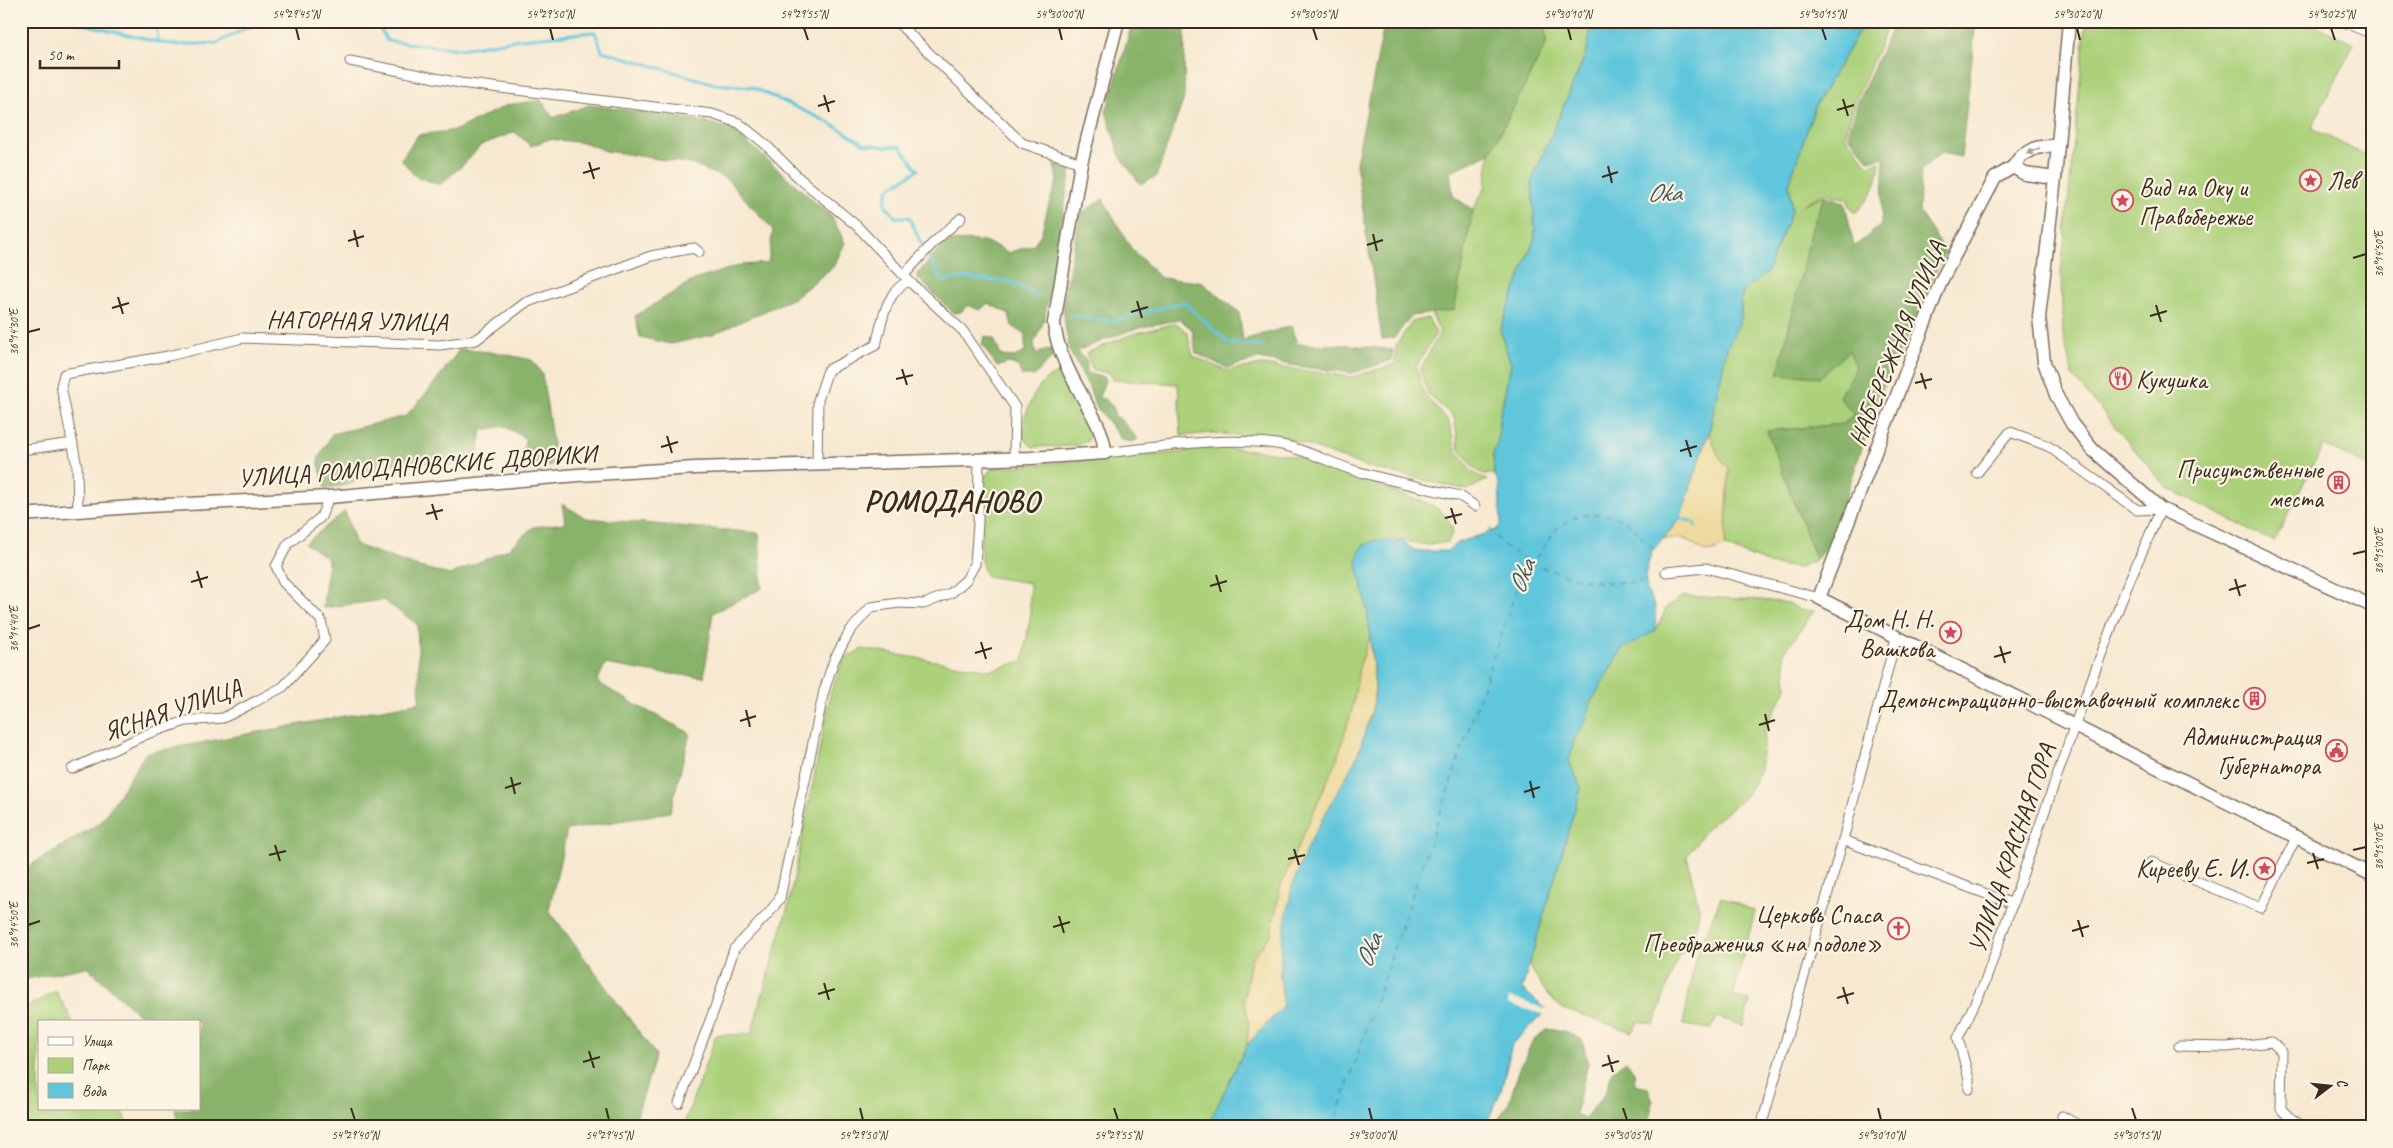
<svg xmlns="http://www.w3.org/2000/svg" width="2393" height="1148" font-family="Caveat,sans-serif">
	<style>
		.green { fill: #acd17a; stroke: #747e4c }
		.forest { fill: #89b36a; stroke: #626e44 }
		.sand { fill: #eeda9e; stroke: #94825e }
		.water { fill: #5fc6dc; stroke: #4d787d }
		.pier { fill: #f7e9d1 }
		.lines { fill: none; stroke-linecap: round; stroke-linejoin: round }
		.stream { stroke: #5fc6dc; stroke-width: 3 }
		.ferry { stroke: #465957; stroke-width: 1; stroke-dasharray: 6 5; stroke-linecap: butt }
		.street-casing { stroke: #7d6d5d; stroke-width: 11 }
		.secondary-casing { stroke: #7d6d5d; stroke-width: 15 }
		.street { stroke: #fff; stroke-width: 9 }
		.secondary { stroke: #fff; stroke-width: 12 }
		.oneway { fill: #a79f9a }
		.ticks { fill: none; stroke: #3b2a1e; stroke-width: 2 }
		.labels { text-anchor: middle; stroke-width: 4.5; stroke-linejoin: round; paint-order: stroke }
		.poi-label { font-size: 25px; fill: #3b2a1e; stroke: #fcf5e5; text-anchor: end }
		.street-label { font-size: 25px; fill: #3b2a1e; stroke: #fcf5e5 }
		.water-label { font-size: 26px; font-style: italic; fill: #465957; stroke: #fcf5e5 }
		.district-label { font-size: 30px; font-weight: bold; letter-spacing: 1px; fill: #3b2a1e; stroke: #fcf5e5 }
		.neatline { fill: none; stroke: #3b2a1e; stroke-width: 2 }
		.ticks-label { font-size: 12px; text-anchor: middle; fill: #3b2a1e }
	</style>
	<rect width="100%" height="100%" fill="#fcf5e5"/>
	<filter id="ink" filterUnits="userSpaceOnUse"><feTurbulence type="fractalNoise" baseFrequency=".02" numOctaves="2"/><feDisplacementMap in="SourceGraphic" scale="10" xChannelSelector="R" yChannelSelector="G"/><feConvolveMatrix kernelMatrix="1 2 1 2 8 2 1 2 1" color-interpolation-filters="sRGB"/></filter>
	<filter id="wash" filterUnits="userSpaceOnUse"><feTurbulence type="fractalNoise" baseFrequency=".0096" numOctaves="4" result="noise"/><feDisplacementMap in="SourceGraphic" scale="20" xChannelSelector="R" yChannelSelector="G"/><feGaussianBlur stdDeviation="1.12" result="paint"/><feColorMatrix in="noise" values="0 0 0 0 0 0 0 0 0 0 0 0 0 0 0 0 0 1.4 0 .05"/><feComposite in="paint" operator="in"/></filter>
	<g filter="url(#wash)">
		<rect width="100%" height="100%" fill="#f7e9d1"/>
		<g class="green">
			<path d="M1545 21H1592L1587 51 1532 181 1535 237 1500 330 1511 364 1499 420 1498 441 1493 454 1494 474H1484L1475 469 1459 449 1454 417 1428 394 1420 370 1440 332 1431 313 1454 310 1473 210 1485 188 1490 153 1546 44Z"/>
			<path d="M1865 21H1890L1856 99 1845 136 1868 165 1880 162C1877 186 1873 195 1856 212L1852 211 1847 199 1825 193 1802 205 1825 195 1812 228 1779 373 1820 377 1849 350 1856 367 1839 397 1854 414 1843 424 1767 431 1816 559 1799 568 1769 564 1725 546 1729 469 1718 455 1709 432 1727 348 1741 319V300L1744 290 1767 272 1792 210 1789 184 1815 106Z"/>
			<path d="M2086 21H2306L2354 44 2311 128 2372 159V468L2323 445 2274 542 2166 487 2073 377 2063 335 2061 274Z"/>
			<path d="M1428 318 1436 333 1416 367 1425 396 1448 420 1456 450 1472 472 1487 480 1467 490 1364 466 1293 440 1212 433 1181 436 1178 384 1112 380 1110 373 1093 370 1086 353 1130 335 1176 323 1187 332 1193 356 1227 371 1261 365 1352 377 1395 364 1396 345 1412 322Z"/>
			<path d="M1059 373C1070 392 1094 418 1088 441L1075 446 1033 447 1024 439C1024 434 1023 428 1024 423 1027 406 1040 376 1059 373Z"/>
			<path d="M1208 447C1252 449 1294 453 1336 467 1358 474 1378 486 1400 494 1426 504 1442 502 1453 531L1448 542 1429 545 1391 539 1367 606 1370 637 1359 668 1352 710 1337 759 1281 885 1271 935 1251 959 1244 999 1249 1022 1247 1045 1207 1127H683L716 1035 751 1034 789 903 831 691 844 659 862 649 991 670 1023 661 1030 618V583L986 576 981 561 982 480 992 468 1176 453Z"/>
			<path d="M1683 596 1760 600 1789 603 1800 610 1814 611 1784 653 1787 687 1766 726 1759 773 1746 796 1707 828 1687 856 1699 910 1693 948 1679 954 1654 1024 1639 1021 1632 1032 1563 1009 1547 994 1529 965 1581 788 1569 761 1574 740 1586 721 1590 704 1599 687 1621 650 1656 630 1667 607Z"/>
			<path d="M1721 897 1755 911 1733 996 1750 1001 1743 1026 1717 1017 1711 1029 1683 1025 1695 960Z"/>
			<path d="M56 991 73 1022H39V1109H121L130 1127H21V1010Z"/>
		</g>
		<g class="forest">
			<path d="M1133 21H1184L1185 27 1184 98 1156 177 1140 184 1120 156 1106 112Z"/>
			<path d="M1385 21H1545L1546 44 1490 153 1450 172 1453 196 1473 210 1454 310 1411 316 1394 338 1382 339 1356 163Z"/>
			<path d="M1895 21H1976L1961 157 1941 153 1921 169 1919 212 1945 251 1879 397 1830 544 1816 559 1767 431 1843 424 1854 414 1839 397 1856 367 1849 350 1820 377 1778 374 1812 228 1825 195 1845 203 1854 247 1881 225 1884 158 1869 160 1848 135 1858 102Z"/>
			<path d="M541 100 553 118 589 105 696 120 732 129 832 217 845 243 834 266 794 298 711 335 671 344 640 337 635 316 694 280 741 265 768 263 773 230 727 179 691 164 606 151 586 143 549 139 531 146 515 132 481 145 465 163 440 185 415 176 401 159 418 135 456 130 507 105Z"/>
			<path d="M1053 163 1071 169 1044 320 1034 343 1036 355 1044 350 1052 349V358L1034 376H1022L1018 366 1008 363 997 367 982 344 985 336 994 339 1001 356 1014 357 1025 352V334L1012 326 1009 314 988 303 980 310 967 305 961 312 953 313 916 276 945 242C969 239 988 239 1008 253L1033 245 1041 234 1049 204 1058 179Z"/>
			<path d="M1103 199 1131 248 1161 278 1201 282 1239 312 1243 340 1291 326 1297 344 1350 345 1393 350 1392 360 1352 373 1297 366 1259 359 1227 368 1196 353 1192 329 1179 319 1130 330 1077 351 1087 362V372L1096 376 1105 377C1105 386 1100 390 1099 399H1105L1114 408V416L1119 418 1138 439 1132 442 1122 440 1095 405 1089 387 1070 352 1065 325 1063 302 1080 214Z"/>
			<path d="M460 349 499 353 532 360 542 374 556 464 534 469 523 460 525 438 504 426 482 430 477 457 443 468 408 459 348 485 325 488 318 460 332 434 406 416 430 389Z"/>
			<path d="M562 504 586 518 759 533 762 588 713 613 704 677 651 672 605 664 597 682 636 705 690 733 670 812 567 830 549 910 656 1055 633 1127H179L175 1109H199V1022H147L87 967 21 980V871L101 822 146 753 420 702 417 624 383 600 323 608 328 559 306 543 345 511 356 545 412 565 450 575 508 549 533 527 565 523Z"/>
			<path d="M1547 1029 1568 1032 1582 1040 1588 1064 1575 1114 1585 1118 1606 1092 1613 1070 1626 1061 1634 1072 1635 1085 1648 1088 1653 1101 1647 1127H1494L1509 1102 1520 1068 1532 1042Z"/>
		</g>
		<g class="sand">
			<path d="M1709 432 1718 455 1729 469 1725 546C1698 559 1704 546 1684 539 1678 537 1669 539 1663 539L1680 519Z"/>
			<path d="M1370 637 1375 688 1373 707 1357 757 1280 974 1283 1003 1281 1009 1247 1045 1249 1022 1244 999 1251 959 1271 935 1281 885 1337 759 1352 710 1359 668Z"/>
		</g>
		<path class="water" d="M1592 21H1865L1815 106 1789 184 1792 210 1767 272 1744 290 1741 300V319L1727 348 1709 432 1680 519 1652 551 1649 561 1645 575 1647 591 1655 606 1656 630 1621 650 1590 704 1586 721 1574 740 1569 761 1581 788 1522 989 1547 1010 1512 1044 1501 1091 1485 1127H1207L1247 1045 1281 1009 1283 1003 1280 974 1282 940 1292 886 1308 845 1357 757 1373 707 1375 688 1370 637 1367 606 1357 566 1358 555 1363 545 1376 540 1403 542 1414 550 1424 551H1447L1457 543 1496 530 1501 524 1499 483 1494 474 1493 454 1498 441 1499 420 1511 364 1500 330 1535 237 1532 181 1587 51Z"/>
		<path class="pier" d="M1509 997 1549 1010 1545 1015 1508 1004Z"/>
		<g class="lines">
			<g class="stream">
				<path d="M70 21 158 42"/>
				<path d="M156 21 158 42 177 45 217 43 261 21"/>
				<path d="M376 21 387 41 461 49 520 39 595 32 602 51 715 84 752 87 828 122 865 144 887 147 900 146 918 170 888 189 885 204 895 217H909L919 239 942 281 964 278 1011 282 1040 297"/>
				<path d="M1070 315 1114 321 1184 302 1228 343 1263 346"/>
				<path d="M1680 519 1692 521 1696 526"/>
			</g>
			<g class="ferry">
				<path d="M1489 528C1495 534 1500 543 1507 548 1546 576 1600 587 1647 581"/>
				<path d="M1333 1127 1519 582 1557 528 1579 515 1605 514 1626 521 1656 552"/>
			</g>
		</g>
	</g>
	<g filter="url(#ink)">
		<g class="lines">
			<defs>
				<g id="street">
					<path d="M896 21 1022 143 1081 163"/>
					<path d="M2341 21 2372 34"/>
					<path d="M350 61 460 83 712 114 739 123 765 144 799 178 857 226 909 281 963 331 1015 407 1014 458"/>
					<path d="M904 275 933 243 961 218"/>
					<path d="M21 450 73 443"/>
					<path d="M1105 453C1162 447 1218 436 1276 444 1304 448 1329 463 1356 471 1390 481 1426 488 1460 496L1475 506"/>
					<path d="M817 465 818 400 828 370 876 345C882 323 885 291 909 281"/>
					<path d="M78 511 77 466 61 386 64 374 168 356 243 338 440 345 476 340 525 303 651 256 694 248 699 252"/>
					<path d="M1666 572 1706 568 1819 598"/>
					<path d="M72 769 147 734 186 721 223 718 241 709 283 687 325 640 321 620 283 582 276 566 288 544 321 517 329 497"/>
					<path d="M1843 840 2013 904"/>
					<path d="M2151 862 2261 908 2296 838"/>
					<path d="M2179 1046 2227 1047 2272 1042 2282 1052 2281 1109 2289 1117 2304 1127"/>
					<path d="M1969 1089V1079L1958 1038 1985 982 2078 716 2127 586 2161 509 2137 510 2048 446 2010 432 1977 473"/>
					<path d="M679 1103 717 1002 734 949 769 913 780 898 824 691 834 660 850 631 871 607 899 603 924 604 951 593 966 580 975 564 978 523 979 459"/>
					<path d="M2062 1116 2082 1127"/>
					<path d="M1761 1127 1843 840 1896 638"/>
				</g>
				<g id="secondary">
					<path d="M2069 21 2055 178 2039 317 2044 362 2056 395 2072 424 2093 450 2161 509 2372 606"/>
					<path d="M2058 144 2036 148 2021 156 2013 167 1995 178 1941 281 1819 598 2372 875"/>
					<path d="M2013 167 2025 174 2055 178"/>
					<path d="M21 515 147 506 329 497 578 475 695 468 1031 458 1105 453C1104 430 1090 412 1080 392 1068 371 1056 346 1054 323L1081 163 1118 21"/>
				</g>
			</defs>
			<use href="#street" class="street-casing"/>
			<use href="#secondary" class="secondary-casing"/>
			<use href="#street" class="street"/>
			<use href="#secondary" class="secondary"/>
		</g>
		<defs><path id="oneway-solid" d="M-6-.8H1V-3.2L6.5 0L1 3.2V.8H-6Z" transform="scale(1.25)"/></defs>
		<use class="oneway" href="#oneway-solid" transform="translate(2033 151) rotate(156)"/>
	</g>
	<path class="ticks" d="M296 28 299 40M550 28 553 40M804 28 808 40M1059 28 1062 40M1313 28 1317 40M1568 28 1571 40M1822 28 1826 40M2077 28 2080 40M2331 28 2335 40M824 95 829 112M1843 99 1848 116M818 106 835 101M1837 110 1854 105M589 162 594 179M1608 166 1612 183M583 173 600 168M1602 177 1618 172M354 230 358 247M1373 234 1377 251M348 241 364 236M1367 245 1383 240M2353 258 2366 254M118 297 123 314M1137 301 1142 318M2156 305 2161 322M112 308 129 303M1131 312 1148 307M2150 316 2167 311M28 332 40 329M902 369 907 385M1921 373 1926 389M896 379 913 375M1915 383 1932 379M667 436 672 453M1686 440 1691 457M661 447 678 442M1680 451 1697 446M432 504 437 520M1451 508 1456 524M426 514 443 510M1445 518 1462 514M2353 554 2366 551M197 571 202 588M1216 575 1221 592M2235 579 2240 596M191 582 208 577M1210 586 1227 581M2229 590 2246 585M28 629 40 625M981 642 986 659M2000 646 2005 663M975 653 992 648M1994 657 2011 652M746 710 750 727M1765 714 1769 731M740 721 756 716M1759 725 1775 720M511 777 515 794M1530 781 1534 798M505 788 521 783M1524 792 1540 787M275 845 280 861M1294 849 1299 865M2353 850 2366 847M2313 853 2318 869M269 855 286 851M1288 859 1305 855M2307 863 2324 859M1059 916 1064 933M2078 920 2083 937M28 925 40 921M1053 927 1070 922M2072 931 2089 926M824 983 829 1000M1843 987 1848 1004M818 994 835 989M1837 998 1854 993M589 1051 594 1068M1608 1055 1613 1072M583 1062 600 1057M1602 1066 1619 1061M351 1108 355 1120M606 1108 609 1120M860 1108 863 1120M1114 1108 1118 1120M1369 1108 1372 1120M1623 1108 1627 1120M1878 1108 1881 1120M2132 1108 2136 1120"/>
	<defs>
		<symbol id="sight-ring" viewBox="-11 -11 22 22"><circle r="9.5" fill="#fcf5e5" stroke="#d1495b" stroke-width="1.5"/><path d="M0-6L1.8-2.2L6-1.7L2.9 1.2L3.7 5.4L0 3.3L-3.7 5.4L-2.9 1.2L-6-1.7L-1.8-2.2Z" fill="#d1495b"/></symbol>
		<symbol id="restaurant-ring" viewBox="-11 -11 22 22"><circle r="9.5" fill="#fcf5e5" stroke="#d1495b" stroke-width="1.5"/><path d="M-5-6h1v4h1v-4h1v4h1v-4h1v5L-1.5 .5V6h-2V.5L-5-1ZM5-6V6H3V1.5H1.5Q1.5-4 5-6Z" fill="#d1495b"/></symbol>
		<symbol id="building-ring" viewBox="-11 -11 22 22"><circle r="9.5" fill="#fcf5e5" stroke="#d1495b" stroke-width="1.5"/><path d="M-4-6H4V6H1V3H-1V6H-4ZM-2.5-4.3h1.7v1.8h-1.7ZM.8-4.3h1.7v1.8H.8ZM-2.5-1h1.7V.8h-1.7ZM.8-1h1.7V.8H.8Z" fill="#d1495b"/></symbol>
		<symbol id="civic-ring" viewBox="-11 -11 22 22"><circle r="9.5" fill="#fcf5e5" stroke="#d1495b" stroke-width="1.5"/><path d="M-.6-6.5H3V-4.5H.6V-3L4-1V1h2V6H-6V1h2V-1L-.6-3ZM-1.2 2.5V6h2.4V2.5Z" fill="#d1495b"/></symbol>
		<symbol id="church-ring" viewBox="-11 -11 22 22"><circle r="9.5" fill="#fcf5e5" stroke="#d1495b" stroke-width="1.5"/><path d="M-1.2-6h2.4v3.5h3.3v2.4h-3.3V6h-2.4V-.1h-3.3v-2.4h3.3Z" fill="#d1495b"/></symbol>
	</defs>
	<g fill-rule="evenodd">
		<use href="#sight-ring" x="2298" y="168" width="25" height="25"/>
		<use href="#sight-ring" x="2110" y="188" width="25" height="25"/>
		<use href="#restaurant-ring" x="2108" y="366" width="25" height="25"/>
		<use href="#building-ring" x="2326" y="470" width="25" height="25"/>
		<use href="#sight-ring" x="1938" y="620" width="25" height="25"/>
		<use href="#building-ring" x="2242" y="686" width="25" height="25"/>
		<use href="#civic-ring" x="2324" y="738" width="25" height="25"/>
		<use href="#sight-ring" x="2252" y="856" width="25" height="25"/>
		<use href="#church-ring" x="1886" y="916" width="25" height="25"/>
	</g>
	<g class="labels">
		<g class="poi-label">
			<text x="2327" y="189" text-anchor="start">Лев</text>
			<text x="2139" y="196" text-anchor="start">Вид на Оку и<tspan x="2139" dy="29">Правобережье</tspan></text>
			<text x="2136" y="388" text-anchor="start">Кукушка</text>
			<text x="2323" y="478">Присутственные<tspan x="2323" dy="29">места</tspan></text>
			<text x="1934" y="628">Дом Н. Н.<tspan x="1934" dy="29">Вашкова</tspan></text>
			<text x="2239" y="708">Демонстрационно-выставочный комплекс</text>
			<text x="2320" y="745">Администрация<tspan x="2320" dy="29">Губернатора</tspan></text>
			<text x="2249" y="877">Кирееву Е. И.</text>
			<text x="1882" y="923">Церковь Спаса<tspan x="1882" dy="29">Преображения «на подоле»</tspan></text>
		</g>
		<g class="street-label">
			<text transform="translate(357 320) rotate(1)" y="9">НАГОРНАЯ УЛИЦА</text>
			<text transform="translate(1896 343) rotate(-68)" y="9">НАБЕРЕЖНАЯ УЛИЦА</text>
			<text transform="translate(417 465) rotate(-4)" y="9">УЛИЦА РОМОДАНОВСКИЕ ДВОРИКИ</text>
			<text transform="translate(172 709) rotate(-19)" y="9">ЯСНАЯ УЛИЦА</text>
			<text transform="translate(2011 848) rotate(-71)" y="9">УЛИЦА КРАСНАЯ ГОРА</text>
		</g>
		<g class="water-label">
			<text x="1664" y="201">Oka</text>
			<text transform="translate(1521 576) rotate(-68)" y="9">Oka</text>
			<text transform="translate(1368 950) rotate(-68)" y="9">Oka</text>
		</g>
		<g class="district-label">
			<text x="952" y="511">РОМОДАНОВО</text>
		</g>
	</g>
	<rect width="2393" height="1148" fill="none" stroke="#fcf5e5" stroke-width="55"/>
	<rect x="38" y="1020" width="162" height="90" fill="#fcf5e5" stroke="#afa495"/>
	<rect x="48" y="1037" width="25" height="8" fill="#ffffff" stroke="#afa495"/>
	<text x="82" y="1046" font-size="15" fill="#3b2a1e">Улица</text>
	<rect x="48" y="1058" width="25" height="15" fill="#acd17a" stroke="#afa495"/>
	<text x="82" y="1070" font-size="15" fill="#3b2a1e">Парк</text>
	<rect x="48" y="1083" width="25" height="15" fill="#5fc6dc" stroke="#afa495"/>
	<text x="82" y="1096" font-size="15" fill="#3b2a1e">Вода</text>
	<g transform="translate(2330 1086) rotate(74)" stroke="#fcf5e5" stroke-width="4" paint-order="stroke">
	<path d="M0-4L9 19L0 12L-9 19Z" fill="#3b2a1e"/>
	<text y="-8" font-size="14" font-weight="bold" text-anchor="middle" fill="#3b2a1e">С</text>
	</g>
	<path d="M40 60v8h79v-8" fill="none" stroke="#3b2a1e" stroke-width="2.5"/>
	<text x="48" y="60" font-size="15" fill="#3b2a1e" stroke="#fcf5e5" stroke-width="4" paint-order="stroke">50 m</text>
	<rect x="28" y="28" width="2338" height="1092" class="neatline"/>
	<g class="ticks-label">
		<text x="296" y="18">54°29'45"N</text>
		<text x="550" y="18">54°29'50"N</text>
		<text x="804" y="18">54°29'55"N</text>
		<text x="1059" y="18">54°30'00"N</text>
		<text x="1313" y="18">54°30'05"N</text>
		<text x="1568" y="18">54°30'10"N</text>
		<text x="1822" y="18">54°30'15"N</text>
		<text x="2077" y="18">54°30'20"N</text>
		<text x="2331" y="18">54°30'25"N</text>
		<text transform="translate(2379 254) rotate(-90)" y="4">36°14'50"E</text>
		<text transform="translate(14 332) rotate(-90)" y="4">36°14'30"E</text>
		<text transform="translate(2379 551) rotate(-90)" y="4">36°15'00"E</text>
		<text transform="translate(14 629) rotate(-90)" y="4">36°14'40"E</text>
		<text transform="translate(2379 847) rotate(-90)" y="4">36°15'10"E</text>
		<text transform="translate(14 925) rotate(-90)" y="4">36°14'50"E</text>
		<text x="355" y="1139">54°29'40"N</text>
		<text x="609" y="1139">54°29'45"N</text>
		<text x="863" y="1139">54°29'50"N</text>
		<text x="1118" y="1139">54°29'55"N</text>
		<text x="1372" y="1139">54°30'00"N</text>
		<text x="1627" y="1139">54°30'05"N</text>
		<text x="1881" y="1139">54°30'10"N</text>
		<text x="2136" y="1139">54°30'15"N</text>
	</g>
</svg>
